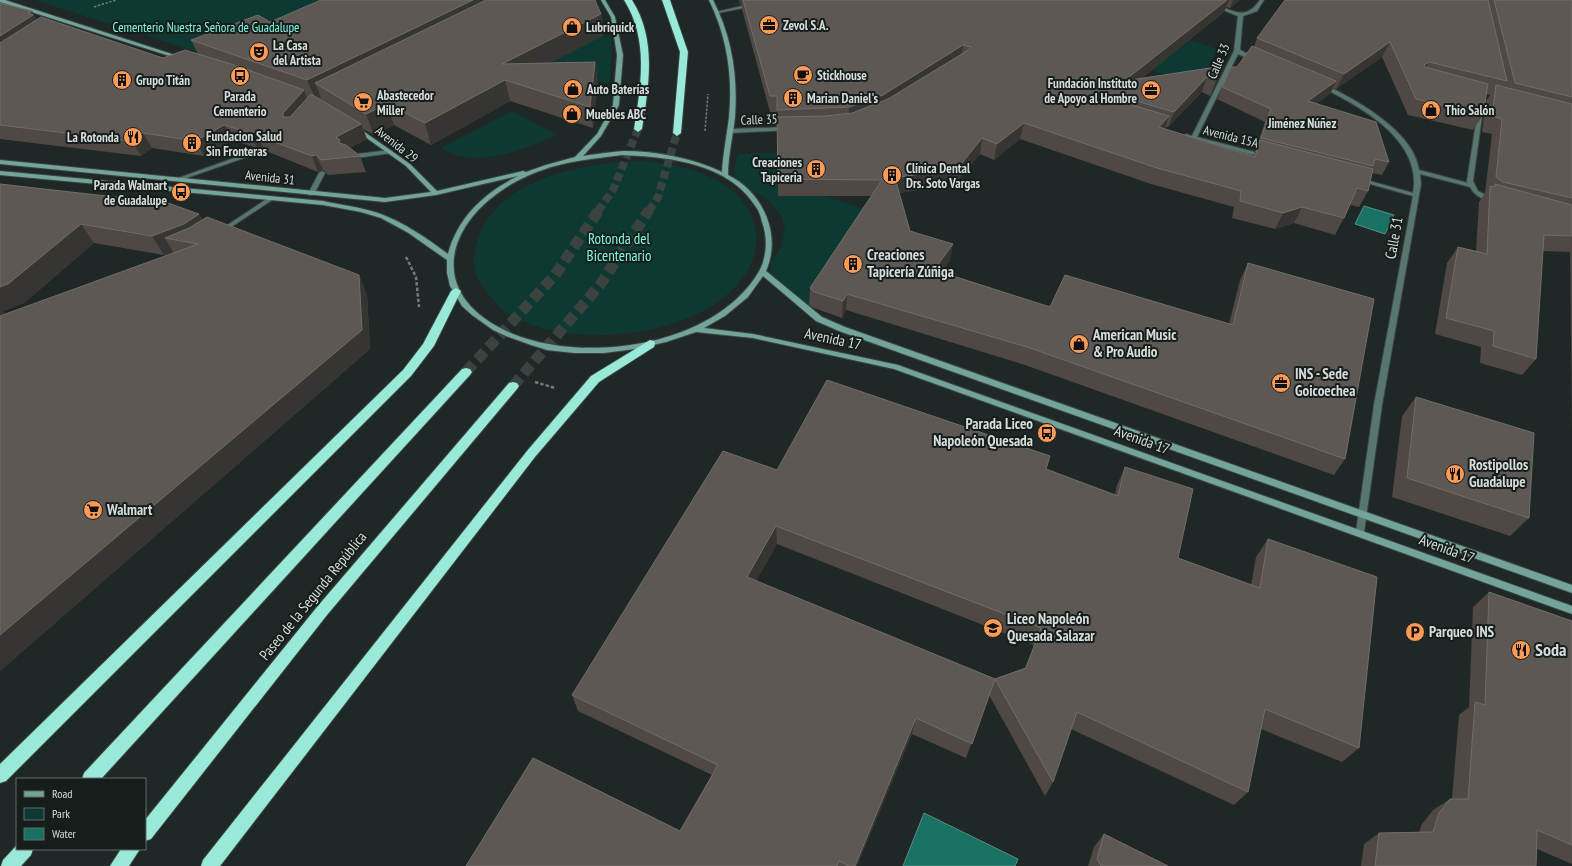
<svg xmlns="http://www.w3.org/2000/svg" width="1572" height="866" font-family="'PT Sans Narrow',sans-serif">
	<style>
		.green { fill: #0e3932 }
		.water { fill: #187163; stroke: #519187 }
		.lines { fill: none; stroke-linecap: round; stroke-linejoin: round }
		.highway-tunnel-far1 { stroke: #3b4341; stroke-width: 8; stroke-dasharray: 8 4; stroke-linecap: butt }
		.highway-tunnel { stroke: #3b4341; stroke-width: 11; stroke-dasharray: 11 5.5; stroke-linecap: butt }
		.lane-casing { stroke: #3c4543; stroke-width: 2 }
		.street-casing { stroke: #3c4543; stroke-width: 2 }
		.secondary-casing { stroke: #3c4543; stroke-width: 2 }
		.highway-casing { stroke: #3c4543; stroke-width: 2 }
		.path-far1 { stroke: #747b7a; stroke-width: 1.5; stroke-dasharray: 2.5 1.5; stroke-linecap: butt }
		.path { stroke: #747b7a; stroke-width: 2.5; stroke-dasharray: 3.5 2; stroke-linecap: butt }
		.lane { fill: #577670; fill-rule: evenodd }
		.street { fill: #577670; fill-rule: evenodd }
		.secondary { fill: #72a49a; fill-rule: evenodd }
		.highway { fill: #98e9d8; fill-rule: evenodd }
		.wall { fill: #4f4844; fill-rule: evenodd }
		.shaded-wall { fill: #363531 }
		.building { fill: #5e5855; stroke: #716d6a; fill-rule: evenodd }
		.labels { text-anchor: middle; stroke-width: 4; stroke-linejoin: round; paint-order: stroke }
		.far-poi-label { font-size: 13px; font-weight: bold; fill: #d7dcdb; stroke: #161e1c; text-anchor: start }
		.far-park-label { font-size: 13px; fill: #81f7e1; stroke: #161e1c }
		.far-street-label { font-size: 13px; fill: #d7dcdb; stroke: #161e1c }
		.far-neighbourhood-label { font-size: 13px; font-weight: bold; fill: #d3dedb; stroke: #161e1c }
		.street-label { font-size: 15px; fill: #d7dcdb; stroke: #161e1c }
		.park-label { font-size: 15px; fill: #81f7e1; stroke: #161e1c }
		.poi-label { font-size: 15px; font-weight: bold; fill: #d7dcdb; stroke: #161e1c; text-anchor: start }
		.near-poi-label { font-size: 18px; font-weight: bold; fill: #d7dcdb; stroke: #161e1c; text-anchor: start }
	</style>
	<rect width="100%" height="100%" fill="#1f2826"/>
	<g class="green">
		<path d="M35 0H354L207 55Z"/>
		<path d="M1162 31 1217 49 1199 87 1106 54Z"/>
		<path d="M612 35 610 82H599L598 75 533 73 542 51 599 37Z"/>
		<path d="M512 111 557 135C522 150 476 170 441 148Z"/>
		<path d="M778 153 824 196 880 214 850 242 808 306 769 275 771 262 781 248 785 229 781 215 767 199 744 186 735 177 734 168 738 154Z"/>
		<path d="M644 161C666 164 687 167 708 176 756 196 773 245 737 285 691 337 574 350 514 317 498 308 488 295 479 281 472 270 473 253 477 242 496 177 587 162 644 161Z"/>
	</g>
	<g class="water">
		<path d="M1364 206 1394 215 1385 234 1355 224Z"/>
		<path d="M924 813 1018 859 1015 866H903Z"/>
	</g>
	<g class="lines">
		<g class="highway-tunnel-far1">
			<path d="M598 211 613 190 638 129"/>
			<path d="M649 211 658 197 677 133"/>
		</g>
		<g class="highway-tunnel">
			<path d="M466 372 555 275 599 210"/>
			<path d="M513 386 600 285 649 210"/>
		</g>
		<defs>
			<g id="lane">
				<path d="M262 148 264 149V151L178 181H174L173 180Z"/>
				<path d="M390 150 392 151V153L349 159 346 157 349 155Z"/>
				<path d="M322 171 325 173 314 194 313 195H309L308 194 319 173Z"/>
			</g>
			<g id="street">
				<path d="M1260 0H1264L1257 11 1243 16 1240 50 1257 59 1252 60 1238 54 1197 137 1266 155V157L1264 158 1183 136 1186 134 1192 136 1234 51 1238 16 1213 6 1217 5C1236 12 1246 20 1260 0Z"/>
				<path d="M751 4 753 5V6L718 13 716 12Z"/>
				<path d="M1321 85H1325C1357 100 1414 132 1419 170L1468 183 1467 181 1478 110 1483 109 1473 181 1478 191 1495 200 1494 201C1485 202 1474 195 1470 187L1420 174 1421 184 1382 405 1364 532 1363 535 1360 536 1357 535 1356 532 1374 405 1413 196 1356 180 1359 178 1413 193C1423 140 1360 106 1321 87Z"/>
				<path d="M788 127 790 128V130L730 133 727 131 730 129Z"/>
				<path d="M270 197 273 199 272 200 222 233 220 234 217 232Z"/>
			</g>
			<g id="secondary">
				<path d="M0 0H5L184 58 179 59 0 2Z"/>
				<path d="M601 0H605L615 17 623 55 619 105 601 136 583 156C596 154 610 152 623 151 656 151 692 158 722 172 723 153 727 135 729 117 733 76 727 37 709 0H713C732 37 738 76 735 117 733 136 728 155 728 175 763 192 782 235 766 271L822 317 845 327 1572 585V593L839 331 816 321 763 276 748 297 725 316 704 328 753 334 898 365 1572 606V614L894 369 753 338 696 332 666 342 635 349 604 353H574L547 350 531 345 506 336 493 330 472 315 462 306 450 286 447 273V260L407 232 381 218 361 212 323 205 0 175V171L323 201C341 205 360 207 378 213 404 222 426 238 448 254 457 218 485 192 518 176L436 195 385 202 0 164V160L385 198 431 192 406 166 354 129 353 128 356 126 410 164 437 191 523 171 526 172 546 165 575 157 597 134 613 105 617 55 611 17ZM622 155C669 157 729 163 756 207 759 211 761 217 762 222 768 237 767 259 758 273 714 346 587 364 513 334 424 297 443 221 517 181 553 162 583 160 622 155Z"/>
			</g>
			<g id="highway">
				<path d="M624 0H632C657 39 649 86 642 129L638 132 634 129C641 86 649 39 624 0Z"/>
				<path d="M662 0H670L688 52 681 133 677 136 673 133 680 52Z"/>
				<path d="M456 288 461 291 434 346 411 376 6 781 0 783V764L403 370 423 344 451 291Z"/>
				<path d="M650 340 654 341 655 344 654 347 599 382 535 457 220 866H201L203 860 527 451 591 376Z"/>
				<path d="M466 368 470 369 472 372 470 375 101 779H82L84 773 462 369Z"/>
				<path d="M513 382 517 383 519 386 517 389 327 615 151 839 145 841V820L317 607 509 383Z"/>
				<path d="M17 845V849H33L31 855 21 866H1L3 860Z"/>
				<path d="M121 849H140L129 866H110Z"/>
			</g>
		</defs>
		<use href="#lane" class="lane-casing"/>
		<use href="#street" class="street-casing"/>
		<use href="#secondary" class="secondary-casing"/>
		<use href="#highway" class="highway-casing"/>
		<g class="path-far1">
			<path d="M94 7 116 0"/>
			<path d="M705 131 708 94"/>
		</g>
		<g class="path">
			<path d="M406 257 416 277 419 307"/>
			<path d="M535 382 555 388"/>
		</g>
		<use href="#lane" class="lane"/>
		<use href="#street" class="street"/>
		<use href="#secondary" class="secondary"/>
		<use href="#highway" class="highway"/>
	</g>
	<g class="wall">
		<path d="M739 0H1240L1230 8 1226 7 1224 12 1142 78 1223 66 1217 82 1210 96 1202 92 1168 127H1166L1165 129 1253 157 1265 122 1217 99 1222 87 1237 67 1254 47 1257 38 1285 0H1572V431L1570 252 1543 251 1536 359 1522 375 1480 363 1481 347 1435 334 1447 263 1458 247 1476 251 1479 202 1485 193 1492 134 1482 132 1486 101 1490 95 1486 94 1483 115 1473 130 1408 115 1382 57 1336 89 1333 88 1330 94 1316 103 1389 162 1382 175 1372 173 1368 191 1359 207 1350 205 1344 218 1335 235 1294 223 1275 229 1232 218 1234 207 1151 184 1020 139 994 160 980 154 955 184 899 193 910 231 950 260 942 272 1050 307 1229 324 1240 280 1248 263 1345 459 1334 475 1025 365 846 310 842 318 814 308 809 305 810 288 871 196H778L777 112H770L742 9V5H740Z"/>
		<path d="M0 3 37 19 163 58 198 54 191 40 270 22 601 14 604 35 549 63 595 62 598 82 593 128 510 101 431 145 394 125 374 135 363 129 367 139 350 148 360 156 366 172 328 175 323 170 318 172 266 151 263 147 257 148 232 140 204 156 152 148 141 156 0 139Z"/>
		<path d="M0 184 199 214 202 220 359 275 367 295 370 349 0 671ZM94 243 164 255 173 252 174 253 5 314 3 311 24 303Z"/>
		<path d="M1416 397 1529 518 1510 536 1392 497 1402 416Z"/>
		<path d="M1125 467 1178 558 1251 585 1256 557 1268 539 1359 748 1342 762 1261 729 1248 792 1234 805 1071 729 1053 782 1045 796 989 695 966 758 912 734 857 866H466L680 831 712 775 578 711 572 695 777 470 1046 469 1115 495 1117 485ZM777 544 1034 645 1025 668 995 679 756 581Z"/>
		<path d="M1489 592 1572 621V864L1537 849 1536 866H1361L1364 844 1379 833 1419 832 1422 824 1433 810 1450 799H1452L1459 715 1469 707 1473 607Z"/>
		<path d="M1104 834 1168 866H1088L1094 847Z"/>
	</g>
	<g class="shaded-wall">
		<path d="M473 0H518L315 83 321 98 316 100 307 80Z"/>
		<path d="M740 0H741L742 5H740Z"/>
		<path d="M1227 0H1229L1224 12 1120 96 1124 81Z"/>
		<path d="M1233 0H1240L1230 8Z"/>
		<path d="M32 11 40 25 0 56V36Z"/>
		<path d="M601 14 604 35 512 82 502 64Z"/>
		<path d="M1390 42 1382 57 1336 89 1344 74Z"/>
		<path d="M963 45 961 61 848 123 849 107Z"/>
		<path d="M595 62 598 82 593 128 590 107Z"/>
		<path d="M1429 62 1420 78 1424 65Z"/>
		<path d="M1223 66 1217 82 1210 96 1216 80Z"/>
		<path d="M1207 77 1202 92 1168 127 1174 112Z"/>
		<path d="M505 80 510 101 431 145 425 123Z"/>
		<path d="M1336 81 1330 94 1302 114 1308 101Z"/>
		<path d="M304 90 310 105 290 128 283 117V113Z"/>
		<path d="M1116 95 1111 111 1108 112 1113 96Z"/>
		<path d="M387 104 394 125 374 135 366 114Z"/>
		<path d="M1169 116 1164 132 1159 127Z"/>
		<path d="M1024 123 1020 139 994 160 997 144Z"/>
		<path d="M361 124 367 139 345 151 346 155 345 158 336 137Z"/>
		<path d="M224 125 232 140 204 156 196 141Z"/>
		<path d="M255 132 263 147 257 148 250 133Z"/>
		<path d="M143 133 152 148 141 156 132 141Z"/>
		<path d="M982 138 980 154 955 184 893 194 895 178Z"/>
		<path d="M316 155 323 170 318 172 312 156Z"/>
		<path d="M1302 207 1294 223 1275 229 1283 213Z"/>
		<path d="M199 214 210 233 165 238 173 252 164 255 152 236Z"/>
		<path d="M81 224 94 243 24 303 3 311 8 317 0 323V287Z"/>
		<path d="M953 244 950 260 932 286 934 270Z"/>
		<path d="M359 275 367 295 370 349 0 671V635Z"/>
		<path d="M847 294 846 310 842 318 843 301Z"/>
		<path d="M776 526 777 544 748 595 747 577Z"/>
		<path d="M916 718 912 734 857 866H855Z"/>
	</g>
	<g class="building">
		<path d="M321 0H473L307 80 191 40 258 15 270 22Z"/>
		<path d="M486 0H595L601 14 502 64 595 62 590 107 505 80 425 123 387 104 366 114 315 83Z"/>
		<path d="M743 0H1227L1124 81 1223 66 1216 80 1207 77 1174 112 1116 95 1113 96 1112 99 1169 116 1159 127 1255 157 1260 140 1373 169 1368 191 1357 188 1344 218 1302 207 1283 213 1240 201 1241 191 1157 168 1024 123 997 144 982 138 958 168 895 178 910 231 953 244 934 270 1050 307 1065 275 1233 325 1248 263 1374 299 1345 459 1030 348 847 294 843 301 814 292 810 288 882 180 778 179 777 117 826 116 852 113 888 99 970 49 971 47 963 45 883 95 849 107 777 110V96H770Z"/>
		<path d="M1285 0H1488L1507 81 1429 62 1424 65 1425 67 1488 84 1483 115 1416 99 1390 42 1344 74 1257 38Z"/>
		<path d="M1494 0H1572V97L1515 83Z"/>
		<path d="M0 3 32 11 28 13 33 15 0 36Z"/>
		<path d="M41 17 163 58 185 50 231 64 304 90 283 113V117H290L311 94 361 124 336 137 340 140 339 143 346 145 360 156 321 160 316 155 312 156 258 136 255 132 250 133 224 125 196 141 143 133 132 141 0 125V43Z"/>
		<path d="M1252 46 1336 81 1308 101 1376 122 1389 162 1375 159 1373 166 1261 138 1271 109 1222 87 1231 67H1237Z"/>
		<path d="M1496 85 1572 104V198L1503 182 1496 177 1502 119 1492 116Z"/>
		<path d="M0 184 168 203 199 214 184 224 152 236 81 224 8 284 0 287Z"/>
		<path d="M1495 184 1572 205V236L1544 235 1536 359 1493 346 1494 331 1446 318 1458 247 1487 254 1490 186 1495 187Z"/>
		<path d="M207 217 359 275 362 330 0 635V316L198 244 165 238 189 228Z"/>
		<path d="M827 380 1050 456 1046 469 1118 496 1125 467 1193 489 1178 558 1260 588 1268 539 1377 577 1359 748 1265 709 1248 792 1077 712 1053 782 995 679 972 744 916 718 855 866H849L839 861 837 866H466L533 758 680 831 718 765 572 695 723 451 777 470ZM776 526 1041 628 1026 668 995 679 747 577Z"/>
		<path d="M1416 397 1534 433 1529 518 1407 478Z"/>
		<path d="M1489 592 1572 621V845L1537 830 1536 866H1375L1379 833 1433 832 1439 813 1450 799H1468L1475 702 1485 705Z"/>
		<path d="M1104 834 1168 866H1101L1097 859Z"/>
	</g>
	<defs>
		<symbol id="office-disc" viewBox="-11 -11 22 22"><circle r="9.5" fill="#fe9c57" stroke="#161e1c"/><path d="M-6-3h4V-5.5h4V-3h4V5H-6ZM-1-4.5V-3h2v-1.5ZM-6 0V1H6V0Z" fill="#111"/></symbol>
		<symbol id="shop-disc" viewBox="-11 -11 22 22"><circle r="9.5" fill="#fe9c57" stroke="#161e1c"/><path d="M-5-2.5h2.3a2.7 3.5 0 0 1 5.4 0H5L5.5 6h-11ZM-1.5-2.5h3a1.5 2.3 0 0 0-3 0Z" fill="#111"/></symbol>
		<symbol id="theatre-disc" viewBox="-11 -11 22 22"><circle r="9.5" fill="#fe9c57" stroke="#161e1c"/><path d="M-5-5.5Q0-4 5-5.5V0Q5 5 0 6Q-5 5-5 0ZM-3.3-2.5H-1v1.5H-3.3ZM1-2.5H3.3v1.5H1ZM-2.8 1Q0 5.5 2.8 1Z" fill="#111"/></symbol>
		<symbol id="cafe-disc" viewBox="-11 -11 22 22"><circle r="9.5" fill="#fe9c57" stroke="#161e1c"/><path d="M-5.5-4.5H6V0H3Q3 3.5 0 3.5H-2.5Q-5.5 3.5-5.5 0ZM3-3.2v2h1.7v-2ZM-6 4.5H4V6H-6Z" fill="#111"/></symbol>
		<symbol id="bus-disc" viewBox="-11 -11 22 22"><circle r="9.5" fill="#fe9c57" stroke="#161e1c"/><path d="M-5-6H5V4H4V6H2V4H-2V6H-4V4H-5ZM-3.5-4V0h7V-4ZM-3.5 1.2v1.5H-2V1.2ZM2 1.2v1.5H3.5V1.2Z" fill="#111"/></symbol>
		<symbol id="building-disc" viewBox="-11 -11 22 22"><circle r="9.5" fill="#fe9c57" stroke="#161e1c"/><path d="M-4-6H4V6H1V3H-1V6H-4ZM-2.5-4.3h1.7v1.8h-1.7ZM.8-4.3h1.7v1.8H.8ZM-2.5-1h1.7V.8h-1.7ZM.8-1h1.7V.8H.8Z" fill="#111"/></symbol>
		<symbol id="supermarket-disc" viewBox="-11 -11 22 22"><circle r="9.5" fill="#fe9c57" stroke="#161e1c"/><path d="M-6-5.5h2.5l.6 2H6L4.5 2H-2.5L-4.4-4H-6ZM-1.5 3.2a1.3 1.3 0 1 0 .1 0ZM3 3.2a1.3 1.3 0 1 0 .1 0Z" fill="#111"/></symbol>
		<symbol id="restaurant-disc" viewBox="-11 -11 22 22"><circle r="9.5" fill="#fe9c57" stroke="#161e1c"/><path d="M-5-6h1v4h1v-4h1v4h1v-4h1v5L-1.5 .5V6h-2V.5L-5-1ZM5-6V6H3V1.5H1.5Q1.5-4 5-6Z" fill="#111"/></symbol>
		<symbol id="school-disc" viewBox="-11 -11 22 22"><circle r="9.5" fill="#fe9c57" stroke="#161e1c"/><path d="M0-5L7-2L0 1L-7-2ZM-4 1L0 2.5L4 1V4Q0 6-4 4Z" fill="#111"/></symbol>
		<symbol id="parking-disc" viewBox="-11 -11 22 22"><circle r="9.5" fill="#fe9c57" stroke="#161e1c"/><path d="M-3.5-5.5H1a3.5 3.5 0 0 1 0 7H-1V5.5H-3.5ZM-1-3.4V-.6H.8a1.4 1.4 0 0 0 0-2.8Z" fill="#111"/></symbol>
	</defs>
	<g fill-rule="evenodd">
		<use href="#office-disc" x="758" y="14" width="22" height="22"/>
		<use href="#shop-disc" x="561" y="16" width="22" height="22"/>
		<use href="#theatre-disc" x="248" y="41" width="22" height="22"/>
		<use href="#cafe-disc" x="792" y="64" width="22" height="22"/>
		<use href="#bus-disc" x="229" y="65" width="22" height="22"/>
		<use href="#building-disc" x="111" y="69" width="22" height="22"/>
		<use href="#shop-disc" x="562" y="78" width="22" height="22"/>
		<use href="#office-disc" x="1140" y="79" width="22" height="22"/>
		<use href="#building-disc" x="782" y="87" width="22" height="22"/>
		<use href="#supermarket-disc" x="352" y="91" width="22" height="22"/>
		<use href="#shop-disc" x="1420" y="99" width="22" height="22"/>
		<use href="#shop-disc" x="561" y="103" width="22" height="22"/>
		<use href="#restaurant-disc" x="122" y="126" width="22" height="22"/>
		<use href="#building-disc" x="181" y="132" width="22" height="22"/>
		<use href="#building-disc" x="805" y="158" width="22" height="22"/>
		<use href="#building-disc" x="881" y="164" width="22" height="22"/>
		<use href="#bus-disc" x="170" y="181" width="22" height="22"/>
		<use href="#building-disc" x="842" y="253" width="22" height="22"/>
		<use href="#shop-disc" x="1068" y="333" width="22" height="22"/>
		<use href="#office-disc" x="1270" y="372" width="22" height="22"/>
		<use href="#bus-disc" x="1036" y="422" width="22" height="22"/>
		<use href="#restaurant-disc" x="1444" y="463" width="22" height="22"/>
		<use href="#supermarket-disc" x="82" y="499" width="22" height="22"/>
		<use href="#school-disc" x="982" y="617" width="22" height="22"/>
		<use href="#parking-disc" x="1404" y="621" width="22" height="22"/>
		<use href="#restaurant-disc" x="1510" y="639" width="22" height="22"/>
	</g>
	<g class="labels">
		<g class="far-poi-label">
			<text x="783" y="30">Zevol S.A.</text>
			<text x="586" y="32">Lubriquick</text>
			<text x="273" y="50">La Casa<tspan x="273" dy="15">del Artista</tspan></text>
			<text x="817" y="80">Stickhouse</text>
			<text x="136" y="85">Grupo Titán</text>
			<text x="1137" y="88" text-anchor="end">Fundación Instituto<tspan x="1137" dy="15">de Apoyo al Hombre</tspan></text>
			<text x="587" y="94">Auto Baterías</text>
			<text x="377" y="100">Abastecedor<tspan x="377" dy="15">Miller</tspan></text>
			<text x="240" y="101" text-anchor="middle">Parada<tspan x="240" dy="15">Cementerio</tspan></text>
			<text x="807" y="103">Marian Daniel's</text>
			<text x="1445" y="115">Thio Salón</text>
			<text x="586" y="119">Muebles ABC</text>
			<text x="206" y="141">Fundacion Salud<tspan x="206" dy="15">Sin Fronteras</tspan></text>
			<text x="119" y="142" text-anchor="end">La Rotonda</text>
			<text x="802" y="167" text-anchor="end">Creaciones<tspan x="802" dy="15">Tapiceria</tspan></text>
			<text x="906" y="173">Clínica Dental<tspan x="906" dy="15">Drs. Soto Vargas</tspan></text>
			<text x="167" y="190" text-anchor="end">Parada Walmart<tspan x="167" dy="15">de Guadalupe</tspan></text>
		</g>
		<g class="far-park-label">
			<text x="206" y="32">Cementerio Nuestra Señora de Guadalupe</text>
		</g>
		<g class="far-street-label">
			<text transform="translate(1218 61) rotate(-67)" y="5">Calle 33</text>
			<text transform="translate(759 119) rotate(-2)" y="5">Calle 35</text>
			<text transform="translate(1231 136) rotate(14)" y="5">Avenida 15A</text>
			<text transform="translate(397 144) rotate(38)" y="5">Avenida 29</text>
			<text transform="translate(270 177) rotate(6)" y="5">Avenida 31</text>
		</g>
		<g class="far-neighbourhood-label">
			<text x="1302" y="128">Jiménez Núñez</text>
		</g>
		<g class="street-label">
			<text transform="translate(1394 238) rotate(-80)" y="5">Calle 31</text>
			<text transform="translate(833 339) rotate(12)" y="5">Avenida 17</text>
			<text transform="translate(1142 440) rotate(20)" y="5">Avenida 17</text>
			<text transform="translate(1447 549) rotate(20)" y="5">Avenida 17</text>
			<text transform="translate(313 596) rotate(-51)" y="5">Paseo de la Segunda República</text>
		</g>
		<g class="park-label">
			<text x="619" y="244">Rotonda del<tspan x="619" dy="17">Bicentenario</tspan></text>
		</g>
		<g class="poi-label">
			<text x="867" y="260">Creaciones<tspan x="867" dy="17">Tapicería Zúñiga</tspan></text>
			<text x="1093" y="340">American Music<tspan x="1093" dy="17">&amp; Pro Audio</tspan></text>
			<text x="1295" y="379">INS - Sede<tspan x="1295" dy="17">Goicoechea</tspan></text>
			<text x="1033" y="429" text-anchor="end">Parada Liceo<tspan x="1033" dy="17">Napoleón Quesada</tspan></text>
			<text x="1469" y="470">Rostipollos<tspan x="1469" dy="17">Guadalupe</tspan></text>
			<text x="107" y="515">Walmart</text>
			<text x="1007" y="624">Liceo Napoleón<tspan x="1007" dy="17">Quesada Salazar</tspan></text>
			<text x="1429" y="637">Parqueo INS</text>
		</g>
		<g class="near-poi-label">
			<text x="1535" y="656">Soda</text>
		</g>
	</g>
	<rect x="16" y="778" width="130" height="72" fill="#161e1c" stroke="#636a68"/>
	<rect x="24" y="791" width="20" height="6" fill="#72a49a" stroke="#636a68"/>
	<text x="52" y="798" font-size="12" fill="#d7dcdb">Road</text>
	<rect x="24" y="808" width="20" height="12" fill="#0e3932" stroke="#636a68"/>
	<text x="52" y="818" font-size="12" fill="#d7dcdb">Park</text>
	<rect x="24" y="828" width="20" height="12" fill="#187163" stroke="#636a68"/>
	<text x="52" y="838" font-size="12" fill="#d7dcdb">Water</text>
</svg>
